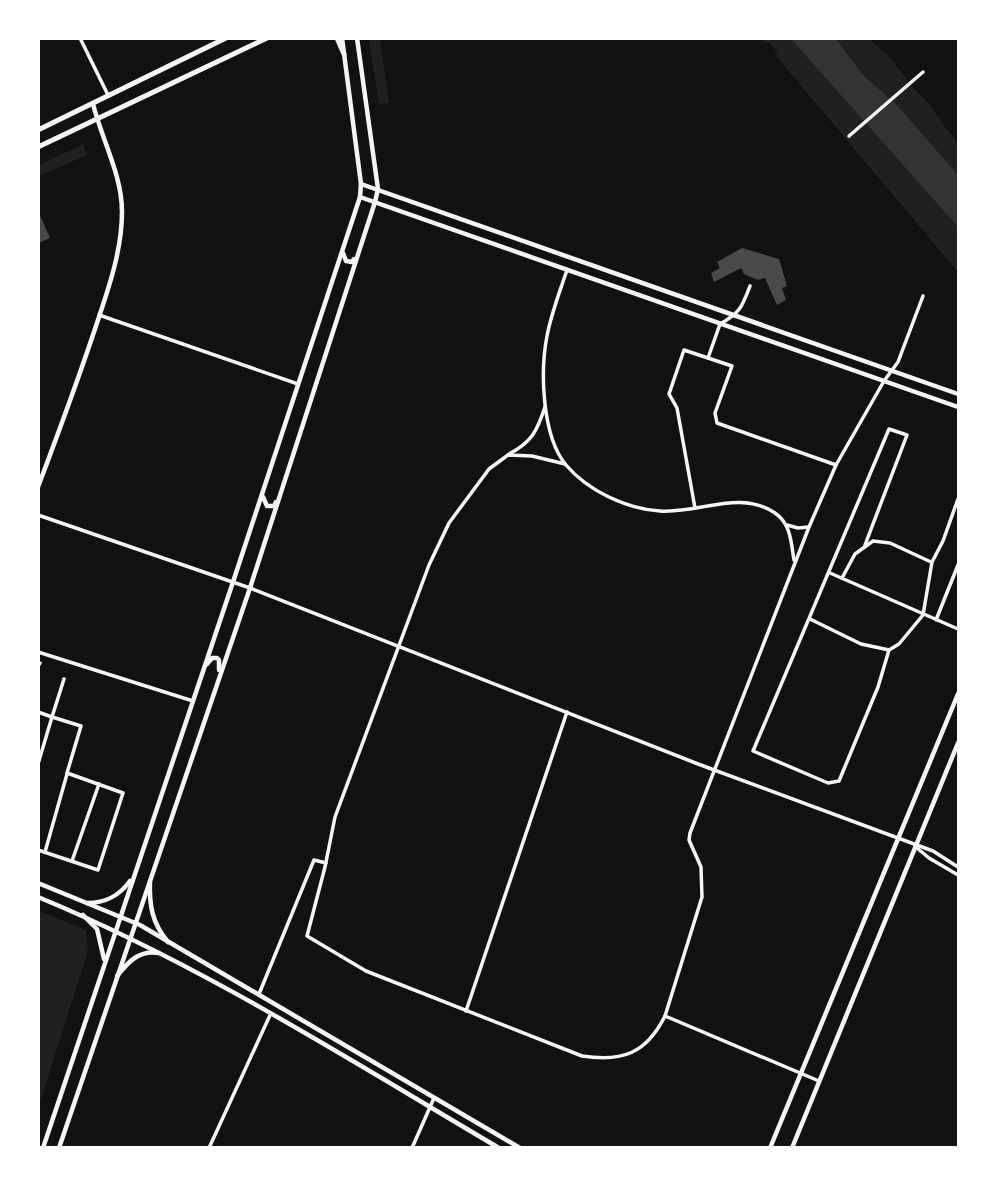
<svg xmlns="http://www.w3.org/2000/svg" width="997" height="1186" font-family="Inter,sans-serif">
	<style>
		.green { fill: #202020 }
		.water { fill: #333 }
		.building { fill: #4a4a4a }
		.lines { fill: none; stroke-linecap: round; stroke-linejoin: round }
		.minor { stroke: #f5f5f5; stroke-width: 3.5 }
		.tertiary { stroke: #f5f5f5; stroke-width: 4.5 }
		.secondary { stroke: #f5f5f5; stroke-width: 4.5 }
		.primary { stroke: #f5f5f5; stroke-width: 5 }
	</style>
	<rect width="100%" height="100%" fill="#111"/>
	<g class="green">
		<path d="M369 39H380L389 103 379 104Z"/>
		<path d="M761 39H791L958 227V272L776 56 777 52 770 43 764 42Z"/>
		<path d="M836 39H869L887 54 914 89 930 104 944 126 958 143V175L898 106 863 75Z"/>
		<path d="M83 144 87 155 39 176V165Z"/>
		<path d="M39 911 86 930 88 951 39 1105Z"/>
	</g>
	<path class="water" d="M791 39H836L863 75 898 106 958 175V227Z"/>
	<g class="building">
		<path d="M38 211 50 238 38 243Z"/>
		<path d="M742 248 779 259 787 286 782 288 786 300 777 305 765 278 758 280 744 274 741 268 714 282 711 273 720 268 717 262Z"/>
	</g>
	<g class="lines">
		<g class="minor">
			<path d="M80 38 108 95"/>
			<path d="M849 136 923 72"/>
			<path d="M567 270C560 291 551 314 547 336 540 372 542 436 566 465 588 491 627 509 660 511 699 514 739 489 775 513 791 524 791 542 794 560"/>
			<path d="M750 286C742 307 740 313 720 324L708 358 732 366 715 413 717 423 836 465"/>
			<path d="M99 315 298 384"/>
			<path d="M509 454C532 442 537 431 545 407"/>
			<path d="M565 464 532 456 508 455 489 469 449 523 429 565 335 817 325 867 307 936 366 971 582 1056C622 1062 646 1054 665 1016"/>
			<path d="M695 508 677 408 669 394 684 350 708 358"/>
			<path d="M38 515 250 588 698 764 933 851 958 867"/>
			<path d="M787 525 798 528 809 527"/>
			<path d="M865 545 907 435 889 429 753 751 828 783 839 781 878 687 889 650 899 644 923 615 932 562 943 541 958 499"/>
			<path d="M830 573 958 629"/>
			<path d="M842 578 855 554 873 541 890 543 931 562"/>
			<path d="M810 619 861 644 889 650"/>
			<path d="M936 620 958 565"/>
			<path d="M38 652 193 701"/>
			<path d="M38 666 40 663"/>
			<path d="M38 712 52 717 38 764"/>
			<path d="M917 848 929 858 958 875"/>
			<path d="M38 850 98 870 123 793 67 773 81 726 52 717 64 679"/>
			<path d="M45 852 67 774"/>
			<path d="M72 861 99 784"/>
			<path d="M259 994 314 860 326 863"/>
			<path d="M466 1011 567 712"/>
			<path d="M819 1081 665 1016 702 897 701 867 689 840 690 833 809 527 836 465 884 381 898 362 923 296"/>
			<path d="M209 1148 271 1013"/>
			<path d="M412 1148 434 1098"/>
		</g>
		<g class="tertiary">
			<path d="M361 184 958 394"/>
			<path d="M360 197 958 407"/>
			<path d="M38 487C58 434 78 380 96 326 108 290 122 251 122 212 122 175 102 140 93 104"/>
			<path d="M38 883 140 925 520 1148"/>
			<path d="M38 897C200 964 348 1059 499 1148"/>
			<path d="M770 1148 958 694"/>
			<path d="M792 1148 958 743"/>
		</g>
		<g class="secondary">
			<path d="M343 253 346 261 352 262 354 259"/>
			<path d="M263 497 267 506H274L276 502"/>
			<path d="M207 664 212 658H217L219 660V670"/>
			<path d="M150 881C149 905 152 923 168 942"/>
			<path d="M87 903C106 903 119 896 130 881"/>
			<path d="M83 915 97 929 104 959"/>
			<path d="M117 976C129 961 139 950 159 953"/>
			<path d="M43 1148 233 582 360 197 361 184 342 38"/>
			<path d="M59 1148 250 588 375 202 378 189 357 38"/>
		</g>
		<g class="primary">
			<path d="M337 38 344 54"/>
			<path d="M38 130 226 38"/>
			<path d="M38 147 267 38"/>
		</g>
	</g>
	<rect width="997" height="1186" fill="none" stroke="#ffffff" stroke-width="80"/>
</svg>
